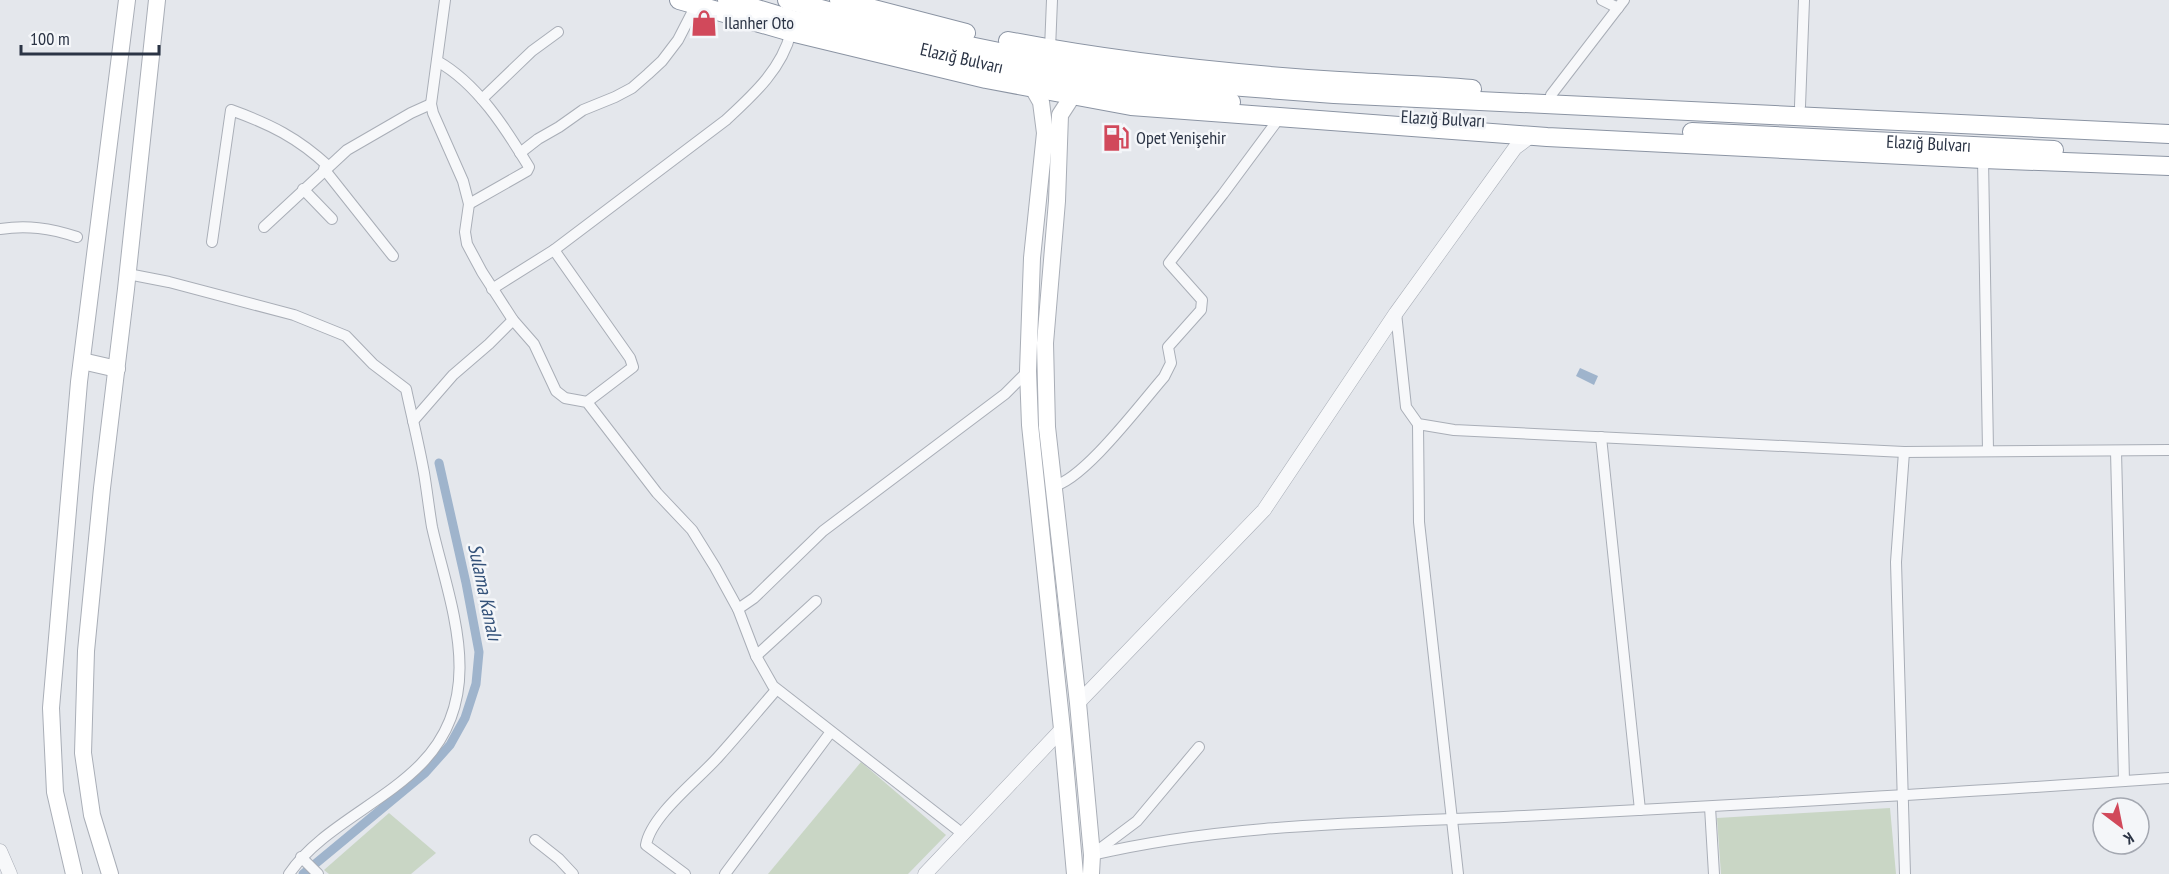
<svg xmlns="http://www.w3.org/2000/svg" width="2169" height="874" font-family="'PT Sans Narrow',sans-serif">
	<style>
		.green { fill: #c9d6c5 }
		.water { fill: #9fb4cc }
		.lines { fill: none; stroke-linecap: round; stroke-linejoin: round }
		.canal { stroke: #9fb4cc; stroke-width: 9 }
		.minor-casing { stroke: #a9aeb7; stroke-width: 12 }
		.tertiary-casing { stroke: #a9aeb7; stroke-width: 15 }
		.secondary-casing { stroke: #a9aeb7; stroke-width: 18 }
		.trunk-casing { stroke: #8b94a3; stroke-width: 20 }
		.minor { stroke: #f7f8fa; stroke-width: 10 }
		.tertiary { stroke: #f7f8fa; stroke-width: 14 }
		.secondary { stroke: #fff; stroke-width: 16 }
		.trunk { stroke: #fff; stroke-width: 18 }
		.labels { text-anchor: middle; stroke-width: 5; stroke-linejoin: round; paint-order: stroke }
		.poi-label { font-size: 18px; fill: #2b3445; stroke: #f4f6f9; text-anchor: start }
		.street-label { font-size: 18px; fill: #2b3445; stroke: #f4f6f9 }
		.water-label { font-size: 20px; font-style: italic; fill: #34527a; stroke: #f4f6f9 }
	</style>
	<rect width="100%" height="100%" fill="#e4e7ec"/>
	<g class="green">
		<path d="M861 762 946 835 908 874H768Z"/>
		<path d="M1890 808 1896 874H1721L1717 818Z"/>
		<path d="M389 813 436 853 411 874H329L324 870Z"/>
	</g>
	<path class="water" d="M1580 368 1598 376 1594 385 1576 376Z"/>
	<g class="lines">
		<path class="canal" d="M303 874 425 773 450 745 465 718 476 684 479 652 466 583 439 463"/>
		<defs>
			<g id="minor">
				<path d="M445 0 431 104 433 113 463 181 469 204 465 232 467 244 482 272 513 320 534 344 556 391 565 398 587 402 657 493 692 530 715 567 738 609 756 656 773 686 963 834"/>
				<path d="M1602 0 1618 8"/>
				<path d="M1050 49 1052 0"/>
				<path d="M437 61C477 83 506 129 529 167L527 171 469 204"/>
				<path d="M1551 95 1624 0"/>
				<path d="M482 99 532 51 558 32"/>
				<path d="M1800 106 1804 0"/>
				<path d="M520 153 538 139 559 127 583 110 615 97 632 88 648 74 662 61 678 40 696 5"/>
				<path d="M1983 159 1988 450"/>
				<path d="M324 169 393 256"/>
				<path d="M303 189 332 219"/>
				<path d="M264 227 347 150 411 113 431 104"/>
				<path d="M0 229C27 225 50 228 77 237"/>
				<path d="M212 242 231 110C270 124 298 138 328 166"/>
				<path d="M554 250 630 358 633 367 587 402"/>
				<path d="M128 274 169 282 294 315 346 336 373 364 406 389C412 417 419 445 424 473 427 491 429 509 432 527 450 606 489 695 421 764 382 804 319 829 289 874"/>
				<path d="M492 289 554 250 726 120C753 95 782 69 791 32"/>
				<path d="M1396 313 1406 407 1418 424 1454 430 1904 452 2169 450"/>
				<path d="M413 421 453 375 489 344 513 320"/>
				<path d="M1418 424 1419 522 1458 874"/>
				<path d="M1601 437 1640 810"/>
				<path d="M2116 451 2124 781"/>
				<path d="M1904 452 1896 562 1905 874"/>
				<path d="M1053 486C1083 481 1142 402 1164 377L1171 363 1168 347 1201 310 1202 300 1169 263 1223 194 1280 117"/>
				<path d="M738 609 754 598 823 531 1005 394 1028 371"/>
				<path d="M756 656 816 601"/>
				<path d="M1710 807 1714 874"/>
				<path d="M535 840 559 859 573 874"/>
				<path d="M1097 851 1137 821 1199 747"/>
				<path d="M1092 855C1231 822 1382 823 1524 816 1739 805 1954 793 2169 778"/>
				<path d="M301 857 318 874"/>
				<path d="M685 874 646 845C651 815 699 779 719 756 738 735 757 712 776 690"/>
				<path d="M725 874 830 733"/>
			</g>
			<g id="tertiary">
				<path d="M1078 703 1264 510 1396 313 1515 148 1531 136"/>
				<path d="M0 851 10 874"/>
				<path d="M925 874 1062 729"/>
			</g>
			<g id="secondary">
				<path d="M1033 88 1041 102 1045 133 1032 258 1028 371 1030 425 1062 729 1075 874"/>
				<path d="M1073 95 1060 115 1057 201 1045 343 1047 427 1078 703 1092 855 1091 874"/>
				<path d="M82 361 117 369"/>
				<path d="M74 874 55 792 51 708 79 382 127 0"/>
				<path d="M110 874 92 815 83 753 86 651 102 488 126 289 157 0"/>
			</g>
			<g id="trunk">
				<path d="M679 0 791 32 986 79 1131 106 1547 137 1983 159 2169 166"/>
				<path id="s1" d="M727 0 794 20 1030 74 1061 80 1231 102"/>
				<path d="M787 0 926 37 1043 61 1190 83 1334 94 2169 134"/>
				<path d="M839 0 966 33"/>
				<path d="M1008 41C1117 62 1229 74 1339 81 1384 84 1428 85 1472 89"/>
				<path id="s2" d="M1692 132 2054 150"/>
			</g>
		</defs>
		<use href="#minor" class="minor-casing"/>
		<use href="#tertiary" class="tertiary-casing"/>
		<use href="#secondary" class="secondary-casing"/>
		<use href="#trunk" class="trunk-casing"/>
		<use href="#minor" class="minor"/>
		<use href="#tertiary" class="tertiary"/>
		<use href="#secondary" class="secondary"/>
		<use href="#trunk" class="trunk"/>
	</g>
	<defs>
		<symbol id="shop-bare" viewBox="-9 -9 18 18"><path d="M-5-2.5h2.3a2.7 3.5 0 0 1 5.4 0H5L5.5 6h-11ZM-1.5-2.5h3a1.5 2.3 0 0 0-3 0Z" fill="#d1495b" stroke="#f4f6f9" stroke-width="2.5" paint-order="stroke"/></symbol>
		<symbol id="fuel-bare" viewBox="-9 -9 18 18"><path d="M-5.5-6h7V0h2V4h1.3V-2.5L3-4.5l.8-.8L6-3V5H2.5V1h-1V6h-7ZM-4.2-4.7v3.2H.2V-4.7Z" fill="#d1495b" stroke="#f4f6f9" stroke-width="2.5" paint-order="stroke"/></symbol>
	</defs>
	<g fill-rule="evenodd">
		<use href="#shop-bare" x="685" y="4" width="38" height="38"/>
		<use href="#fuel-bare" x="1097" y="119" width="38" height="38"/>
	</g>
	<g class="labels">
		<g class="poi-label">
			<text x="724" y="29">Ilanher Oto</text>
			<text x="1136" y="144">Opet Yenişehir</text>
		</g>
		<g class="street-label">
			<text dy="6" stroke="none"><textPath href="#s1" startOffset="242">Elazığ Bulvarı</textPath></text>
			<text transform="translate(1443 119) rotate(3)" y="6">Elazığ Bulvarı</text>
			<text dy="6" stroke="none"><textPath href="#s2" startOffset="237">Elazığ Bulvarı</textPath></text>
		</g>
		<g class="water-label">
			<text transform="translate(485 592) rotate(78)" y="7">Sulama Kanalı</text>
		</g>
	</g>
	<g transform="translate(2121 826) rotate(148)"><circle r="28" fill="#f4f6f9" stroke="#a4a8b1" stroke-width="1.5"/>
	<path d="M0-4.5L10 22L0 15L-10 22Z" fill="#d1495b"/>
	<text y="-9" font-size="16" font-weight="bold" text-anchor="middle" fill="#2b3445">K</text>
	</g>
	<path d="M21 45v9h138v-9" fill="none" stroke="#2b3445" stroke-width="3"/>
	<text x="30" y="45" font-size="18" fill="#2b3445" stroke="#f4f6f9" stroke-width="4.5" paint-order="stroke">100 m</text>
</svg>
